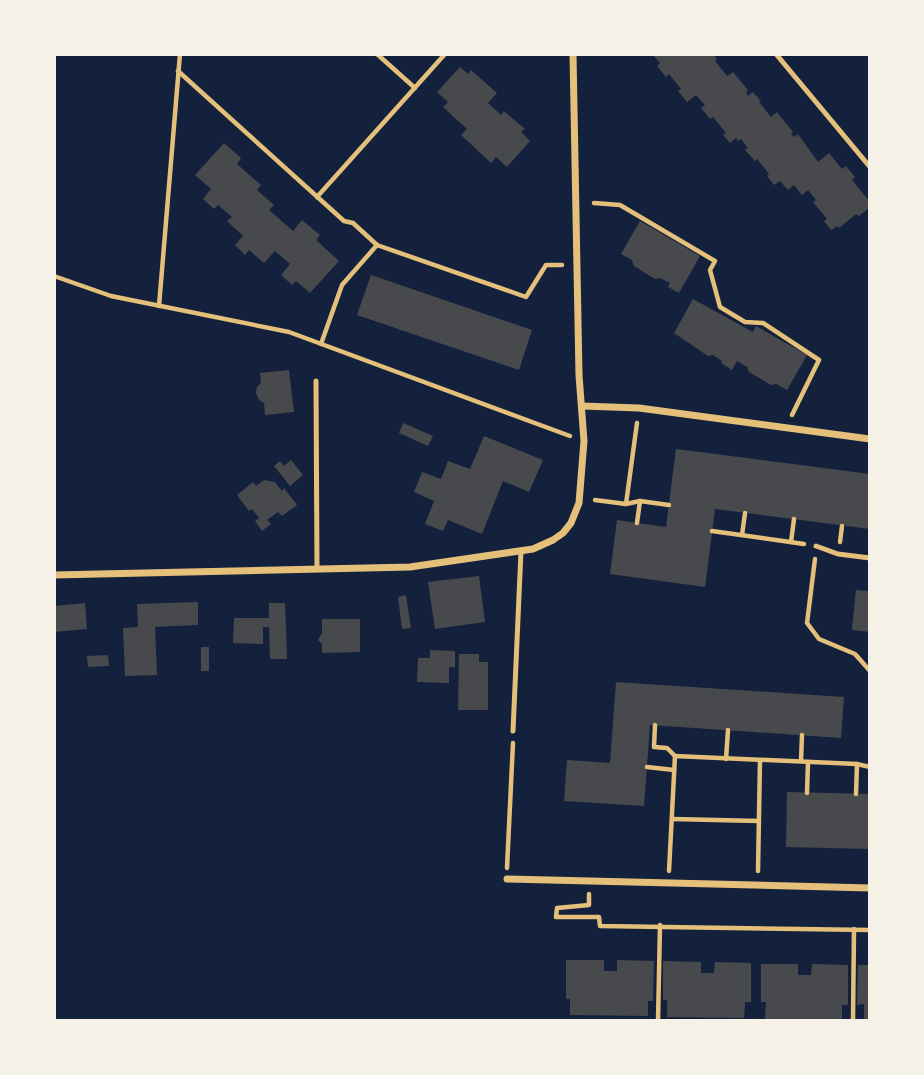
<svg xmlns="http://www.w3.org/2000/svg" width="924" height="1075" font-family="Helvetica,sans-serif">
	<style>
		.building { fill: #48494c }
		.lines { fill: none; stroke-linecap: round; stroke-linejoin: round }
		.path { stroke: #e5c07b; stroke-width: 4.5 }
		.service { stroke: #e5c07b; stroke-width: 5 }
		.minor { stroke: #e5c07b; stroke-width: 7 }
	</style>
	<rect width="100%" height="100%" fill="#14213d"/>
	<g class="building">
		<path d="M652 54H713L717 59 715 61 727 76 733 72 748 90 746 92 748 96 753 92 761 101 759 102 771 117 777 112 793 132 791 134 794 137 798 134 818 162 829 153 842 169 846 166 855 177 852 180 870 202V207L859 216 856 214 839 228 837 226 831 230 824 221 827 219 813 202 816 200 808 190 802 195 794 185 788 190 780 181 774 185 767 176 769 174 757 159 755 161 745 150 748 148 741 139 738 141 736 138 730 143 723 135 726 133 713 117 710 119 701 108 705 105 696 95 687 102 678 91 681 89 669 74 666 77 657 66 660 63Z"/>
		<path d="M460 67 468 74 471 70 497 93 488 103 501 115 504 111 525 129 521 132 530 141 507 167 496 157 491 163 461 135 467 129 443 107 448 102 437 92Z"/>
		<path d="M224 143 241 158 237 164 261 185 257 190 274 205 269 210 293 231 302 220 320 235 316 240 339 261 310 293 296 281 292 285 281 275 290 264 275 251 264 263 249 250 245 255 235 245 243 236 227 221 232 217 218 205 214 209 203 199 211 189 195 175Z"/>
		<path d="M640 221 700 256 679 293 668 287 670 283 660 278 655 279 634 266 632 260 621 254Z"/>
		<path d="M371 275 532 330 519 370 357 315Z"/>
		<path d="M693 299 753 332 756 326 807 355 787 390 776 384 771 385 749 372 747 367 737 361 732 370 721 363 722 361 713 355 708 356 674 333Z"/>
		<path d="M289 370 294 412 265 415 264 403 259 400 256 393 257 387 261 383 260 373Z"/>
		<path d="M403 423 433 436 428 446 399 433Z"/>
		<path d="M484 436 543 460 529 492 503 481 482 534 448 520 443 531 425 524 434 501 414 492 422 472 441 479 448 461 470 469Z"/>
		<path d="M676 449 870 474V529L715 509 705 587 610 574 617 520 666 527Z"/>
		<path d="M291 460 303 475 290 486 274 466 280 461 284 466Z"/>
		<path d="M264 480 275 482 282 491 284 488 297 505 282 516 278 512 267 520 271 524 262 531 255 521 259 518 252 509 249 511 237 495 253 482 256 486Z"/>
		<path d="M479 576 485 622 435 629 428 582Z"/>
		<path d="M856 590 870 591V632L852 630Z"/>
		<path d="M406 595 411 628 402 629 398 597Z"/>
		<path d="M198 602V625L155 627 157 675 125 676 123 628 138 627 137 604Z"/>
		<path d="M85 603 87 629 54 632V606Z"/>
		<path d="M269 603H285L287 659H270L269 627H263V644L233 643 234 618H269Z"/>
		<path d="M322 619H360V652L322 653V644L318 640 322 633Z"/>
		<rect x="201" y="647" width="8" height="24"/>
		<path d="M430 650 455 651V667H449V683L417 682 418 658H430Z"/>
		<path d="M459 654H479V662H488V710H458Z"/>
		<path d="M108 655 109 666 88 667 87 656Z"/>
		<path d="M616 682 844 697 841 738 650 725 644 806 564 801 567 760 610 763Z"/>
		<path d="M787 792 870 794V849L786 847Z"/>
		<path d="M566 960H604V971H617V960L654 961 653 1001H648V1016L570 1015V999H566Z"/>
		<path d="M663 961 701 962V973H714L715 962 751 963V1002H745L744 1018 667 1017V1000H663Z"/>
		<path d="M761 964H798V975H811L812 964 848 965V1005H842V1020L765 1019 766 1002H761Z"/>
		<path d="M858 965H870V1020H864V1004L857 1005Z"/>
	</g>
	<g class="lines">
		<g class="path">
			<path d="M377 54 415 88"/>
			<path d="M178 71 344 221 353 223 377 245 526 297 546 265H562"/>
			<path d="M317 197 445 54"/>
			<path d="M594 203 620 205 715 261 710 270 720 307 745 322 763 323 819 360 792 415"/>
			<path d="M54 276 111 296 289 332 570 436"/>
			<path d="M159 306 180 54"/>
			<path d="M321 344 342 285 377 245"/>
			<path d="M595 500 626 504 640 501 669 505"/>
			<path d="M626 504 637 423"/>
			<path d="M637 523 640 501"/>
			<path d="M712 531 804 544"/>
			<path d="M742 535 745 513"/>
			<path d="M791 542 794 519"/>
			<path d="M840 542 842 526"/>
			<path d="M815 559 807 623 819 639 855 654 870 671"/>
			<path d="M655 725 654 747 667 748 675 756"/>
			<path d="M726 759 728 730"/>
			<path d="M801 761 802 735"/>
			<path d="M647 767 674 770"/>
			<path d="M807 793 808 762"/>
			<path d="M856 794 857 764"/>
			<path d="M672 819 759 821"/>
			<path d="M507 868 513 743"/>
			<path d="M669 871 675 756 857 764 870 767"/>
			<path d="M758 871 760 760"/>
			<path d="M589 894V905L557 908 556 917H599L600 926 870 930"/>
			<path d="M658 1021 660 925"/>
			<path d="M853 1021 854 929"/>
		</g>
		<g class="service">
			<path d="M776 54 870 167"/>
			<path d="M316 381 317 569"/>
			<path d="M816 546 838 554 870 558"/>
			<path d="M513 731 521 551"/>
		</g>
		<g class="minor">
			<path d="M582 406 639 408 870 439"/>
			<path d="M54 575 410 567 533 549 553 540 563 533 571 523 579 503 584 441 579 375 573 54"/>
			<path d="M507 879 870 888"/>
		</g>
	</g>
	<rect width="924" height="1075" fill="none" stroke="#f6f1e7" stroke-width="112"/>
</svg>
